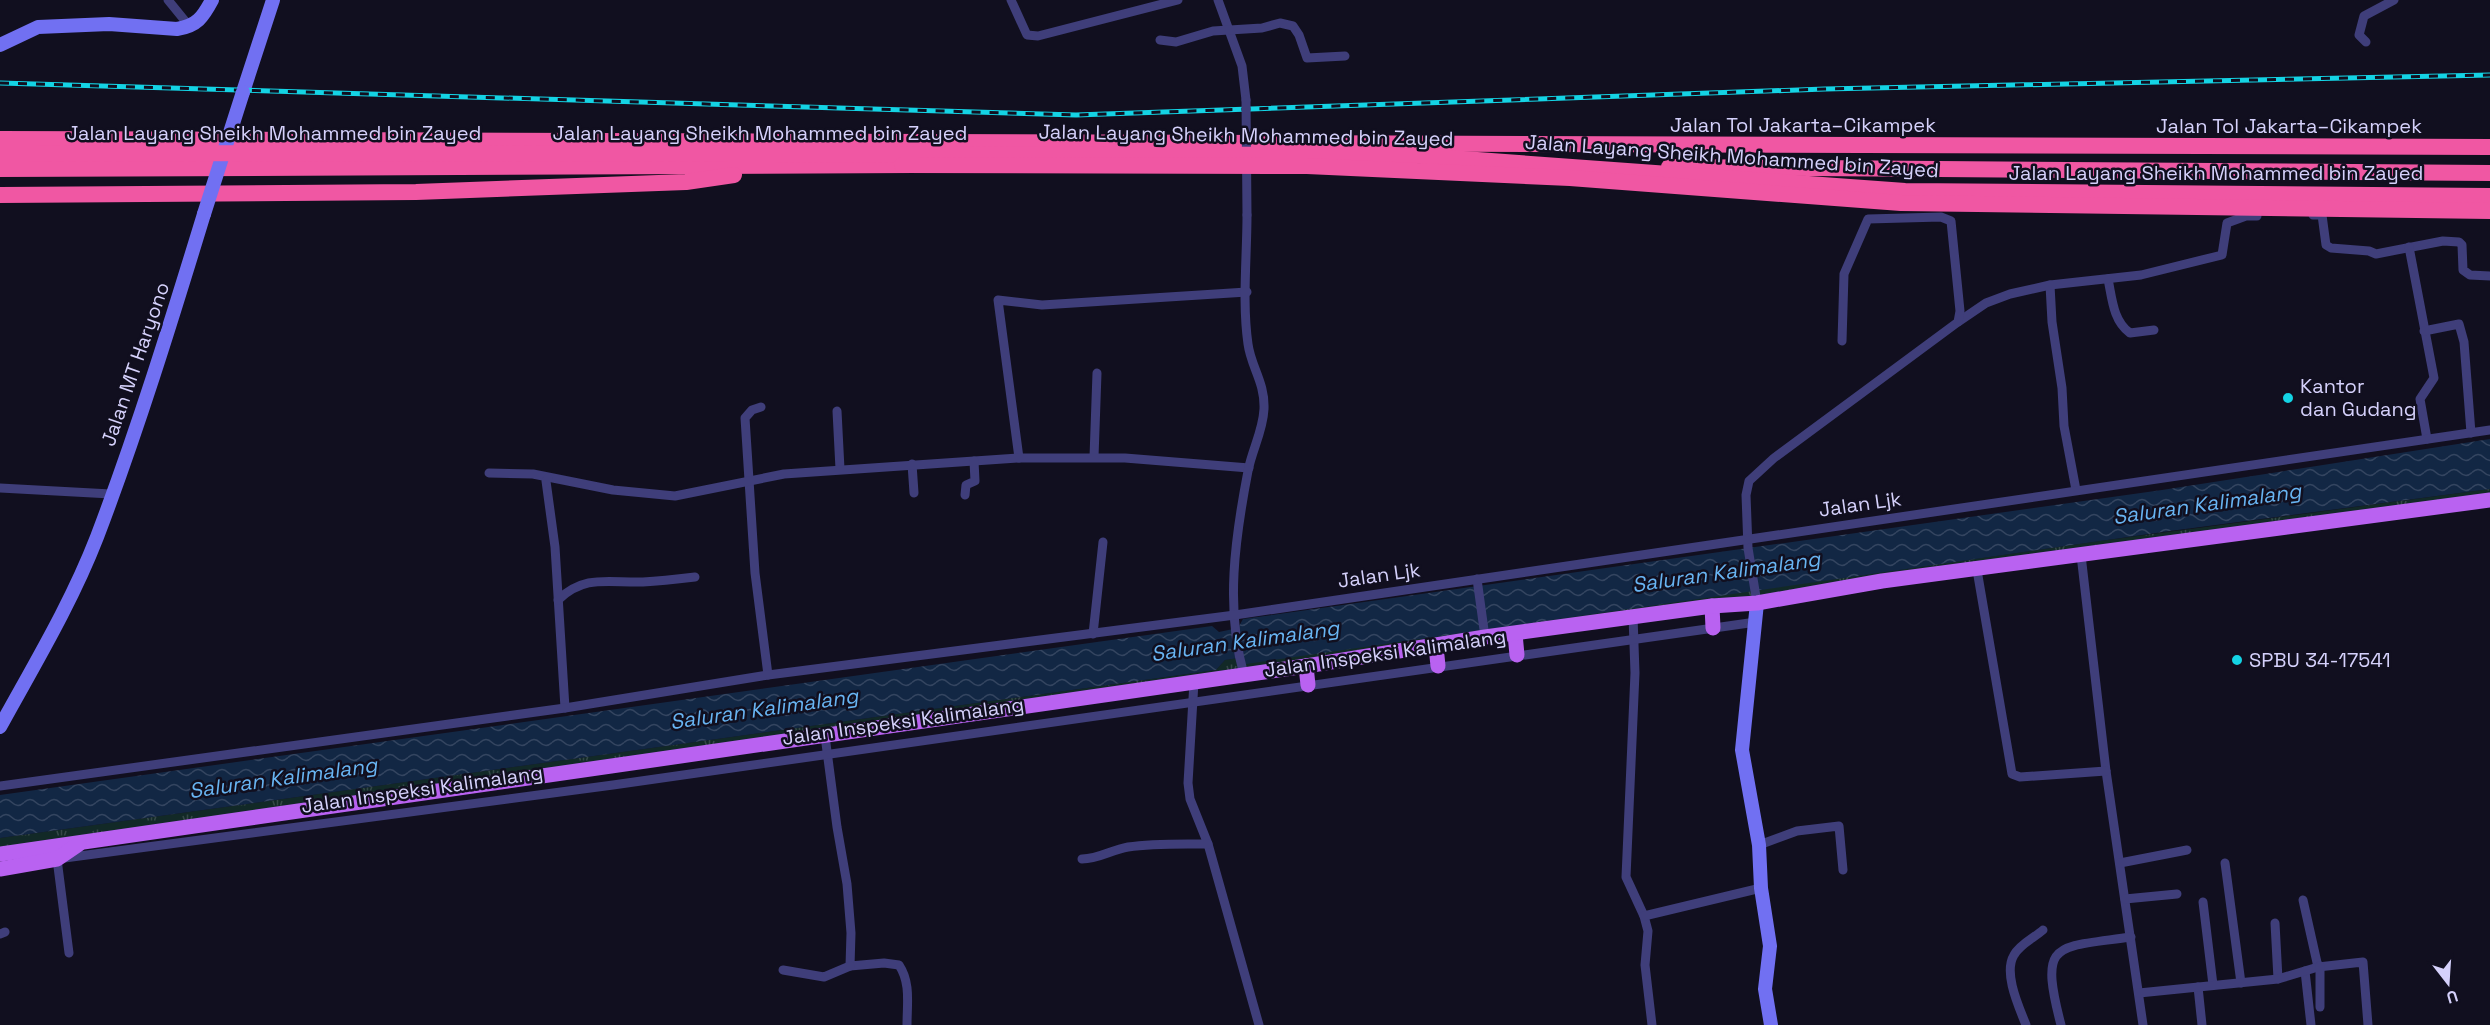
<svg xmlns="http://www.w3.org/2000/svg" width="2490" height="1025" font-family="'Space Grotesk',sans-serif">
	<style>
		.grass { fill: url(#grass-tufts) }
		.water { fill: url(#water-waves) }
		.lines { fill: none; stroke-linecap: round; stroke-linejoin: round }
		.street { stroke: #3f3e7a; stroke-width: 9 }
		.secondary { stroke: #7170f2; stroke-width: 14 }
		.primary { stroke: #b962f1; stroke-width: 15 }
		.highway { stroke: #f057a3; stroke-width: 16 }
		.rail-casing { stroke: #14d3e4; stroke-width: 5 }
		.rail { stroke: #110f1f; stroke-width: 3; stroke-dasharray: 9; stroke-linecap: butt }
		.street-bridge { stroke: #3f3e7a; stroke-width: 9 }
		.secondary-bridge { stroke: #7170f2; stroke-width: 14 }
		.highway-bridge { stroke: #f057a3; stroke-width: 16 }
		.poi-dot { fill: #14d3e4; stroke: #110f1f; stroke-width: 2 }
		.labels { text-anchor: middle; stroke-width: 5; stroke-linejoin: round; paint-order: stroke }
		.street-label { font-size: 20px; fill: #d5d1fb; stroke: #110f1f }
		.poi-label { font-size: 20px; fill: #d5d1fb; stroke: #110f1f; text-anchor: start }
		.water-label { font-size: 21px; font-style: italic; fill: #68b4f2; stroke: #110f1f }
	</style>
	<defs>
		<pattern id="grass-tufts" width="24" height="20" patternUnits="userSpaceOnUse" patternTransform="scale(1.5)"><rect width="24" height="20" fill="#122927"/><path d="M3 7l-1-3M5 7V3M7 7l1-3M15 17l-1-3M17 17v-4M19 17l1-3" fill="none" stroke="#344747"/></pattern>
		<pattern id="water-waves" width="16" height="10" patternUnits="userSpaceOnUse" patternTransform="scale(1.5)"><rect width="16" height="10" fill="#122744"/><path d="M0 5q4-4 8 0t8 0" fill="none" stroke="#344560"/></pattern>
	</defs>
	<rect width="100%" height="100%" fill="#110f1f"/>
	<path class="grass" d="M2490 489V501L0 854V838L1216 670 1225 660 1239 658 1246 663 2100 541Z"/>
	<path class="water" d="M2490 439V489L2170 531 1246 664 1239 658 1225 660 1216 670 0 838V795L1212 626 1219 632 1238 628 1243 619 2162 490Z"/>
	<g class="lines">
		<g class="street">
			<path d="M168 0 190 27"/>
			<path d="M1011 0 1027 35 1038 36 1178 0"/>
			<path d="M1218 0 1242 66 1246 100"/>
			<path d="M1160 40 1176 42 1213 31 1262 28 1280 23 1293 26 1299 35 1307 58 1345 56"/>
			<path d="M2366 42 2359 35 2364 16 2394 0"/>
			<path d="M2313 215H2322L2326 245 2331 248 2369 251 2376 254 2443 241 2459 242 2462 245 2463 270 2470 275 2490 276"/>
			<path d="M2409 247 2434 378 2420 399 2427 439"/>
			<path d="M2108 279C2112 298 2113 321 2130 333L2154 330"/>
			<path d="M2050 285 2052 322 2062 388 2064 426 2076 490"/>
			<path d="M1958 322 1986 303 2010 294 2050 285 2141 275 2222 255 2227 223 2246 216H2257"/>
			<path d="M2424 331 2459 324 2464 342 2471 433"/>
			<path d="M761 407 752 410 745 418 755 573 768 675"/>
			<path d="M837 411 840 469"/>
			<path d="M1094 457 1097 373"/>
			<path d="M1019 458 998 300 1042 305 1247 292"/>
			<path d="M912 464 914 493"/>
			<path d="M489 473 533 474 613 490 675 496 784 474 1019 458H1125L1249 468"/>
			<path d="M548 478 546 481 555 547 565 708"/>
			<path d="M0 488 111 494"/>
			<path d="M965 495 966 485 975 481 974 461"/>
			<path d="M2081 555 2106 771 2143 1025"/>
			<path d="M1977 570 2012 774 2020 777 2106 771"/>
			<path d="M1477 579 1485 637"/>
			<path d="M558 600C585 574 609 583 643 582 660 581 678 579 695 577"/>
			<path d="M1757 603 1748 548 1746 495 1749 481 1774 458 1958 322 1960 311 1951 221 1941 217 1868 219 1844 274 1842 341"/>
			<path d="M1633 616 1635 673 1626 877 1644 916 1648 931 1645 965 1652 1025"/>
			<path d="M1093 634 1103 542"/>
			<path d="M1244 675C1225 609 1235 538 1248 471 1252 450 1263 431 1264 409 1265 382 1251 367 1248 344 1242 302 1247 257 1247 215"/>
			<path d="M1194 682 1188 783 1190 799 1208 844 1259 1025"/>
			<path d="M825 736 837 827 847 884 851 933 850 966 884 963 899 965C911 983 907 1004 907 1025"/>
			<path d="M0 786 565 708 768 675 1235 615 2490 430"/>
			<path d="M1759 845 1797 831 1839 826 1843 870"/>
			<path d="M1082 859C1099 859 1111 850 1128 847 1154 843 1182 844 1208 844"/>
			<path d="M2120 863 2187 850"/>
			<path d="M2225 863 2241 983"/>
			<path d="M2125 899 2177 894"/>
			<path d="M2303 900 2318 967"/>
			<path d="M2203 902 2213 985"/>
			<path d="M1644 916 1761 888"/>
			<path d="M2275 923 2278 979"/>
			<path d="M0 934 5 932"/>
			<path d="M69 953 57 859 613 785 1756 622"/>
			<path d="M783 970 824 977 850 966"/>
			<path d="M2305 971 2311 1025"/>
			<path d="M2198 987 2202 1025"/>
			<path d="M2139 993 2278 979 2318 967 2363 962 2368 1025"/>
			<path d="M2320 1007V966"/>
			<path d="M2026 1025C2019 1007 2003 973 2014 955 2020 944 2034 938 2043 930"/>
			<path d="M2061 1025C2039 940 2054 948 2131 937"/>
		</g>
		<g class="secondary">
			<path d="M0 45 38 27 109 24 177 29C197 26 203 17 212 0"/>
			<path d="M243 92 273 0"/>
			<path d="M1757 603 1742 750 1759 845 1761 888 1770 946 1765 989 1771 1025"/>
			<path d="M0 727C34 665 71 604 97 537 137 432 171 322 204 214"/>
		</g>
		<g class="primary">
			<path d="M1712 606 1713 628"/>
			<path d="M1515 634 1517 655"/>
			<path d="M1436 646 1438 666"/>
			<path d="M1306 666 1308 685"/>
			<path d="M0 854 1306 666 1485 637 1712 606 1757 603 1882 581 2490 500"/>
			<path d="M0 869 57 859 79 844"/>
		</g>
		<g class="highway">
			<path d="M0 139 2490 147"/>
			<path d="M1669 167 2490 173"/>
			<path d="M0 169 914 165"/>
			<path d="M0 195 416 192 686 182 734 175"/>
		</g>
		<defs>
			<path id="rail" d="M0 83 1076 115 1825 89 2490 75"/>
		</defs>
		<use href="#rail" class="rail-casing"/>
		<use href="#rail" class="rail"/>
		<path class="street-bridge" d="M1246 100 1247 215"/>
		<path class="secondary-bridge" d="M204 214 243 92"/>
		<g class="highway-bridge">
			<path d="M0 153 1408 155 1905 191 2490 196"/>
			<path d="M902 165 1307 166 1570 178 1901 203 2490 211"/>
		</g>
	</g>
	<g class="poi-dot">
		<circle cx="2288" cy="398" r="6"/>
		<circle cx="2237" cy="660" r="6"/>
	</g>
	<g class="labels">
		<g class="street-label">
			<text x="1803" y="132">Jalan Tol Jakarta–Cikampek</text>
			<text x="2289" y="133">Jalan Tol Jakarta–Cikampek</text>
			<text x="274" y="140">Jalan Layang Sheikh Mohammed bin Zayed</text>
			<text x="760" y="140">Jalan Layang Sheikh Mohammed bin Zayed</text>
			<text transform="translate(1246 135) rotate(1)" y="7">Jalan Layang Sheikh Mohammed bin Zayed</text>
			<text transform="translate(1732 156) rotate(4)" y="7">Jalan Layang Sheikh Mohammed bin Zayed</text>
			<text x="2216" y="180">Jalan Layang Sheikh Mohammed bin Zayed</text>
			<text transform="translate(135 364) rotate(-71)" y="7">Jalan MT Haryono</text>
			<text transform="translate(1860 504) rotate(-8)" y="7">Jalan Ljk</text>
			<text transform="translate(1379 575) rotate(-8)" y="7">Jalan Ljk</text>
			<text transform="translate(1385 653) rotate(-8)" y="7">Jalan Inspeksi Kalimalang</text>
			<text transform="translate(903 721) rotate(-8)" y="7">Jalan Inspeksi Kalimalang</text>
			<text transform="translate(422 789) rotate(-8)" y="7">Jalan Inspeksi Kalimalang</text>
		</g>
		<g class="poi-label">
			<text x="2300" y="393">Kantor<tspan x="2300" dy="23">dan Gudang</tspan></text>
			<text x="2249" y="667">SPBU 34-17541</text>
		</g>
		<g class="water-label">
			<text transform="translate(2207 504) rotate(-8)" y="7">Saluran Kalimalang</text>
			<text transform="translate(1726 572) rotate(-8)" y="7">Saluran Kalimalang</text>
			<text transform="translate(1245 641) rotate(-8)" y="7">Saluran Kalimalang</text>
			<text transform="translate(764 709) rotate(-8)" y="7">Saluran Kalimalang</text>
			<text transform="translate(283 778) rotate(-8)" y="7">Saluran Kalimalang</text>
		</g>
	</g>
	<g transform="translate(2448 983) rotate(163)" stroke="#110f1f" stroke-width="4.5" paint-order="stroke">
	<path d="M0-4.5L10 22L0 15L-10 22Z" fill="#d5d1fb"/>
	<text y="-9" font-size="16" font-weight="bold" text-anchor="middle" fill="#d5d1fb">U</text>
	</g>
</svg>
